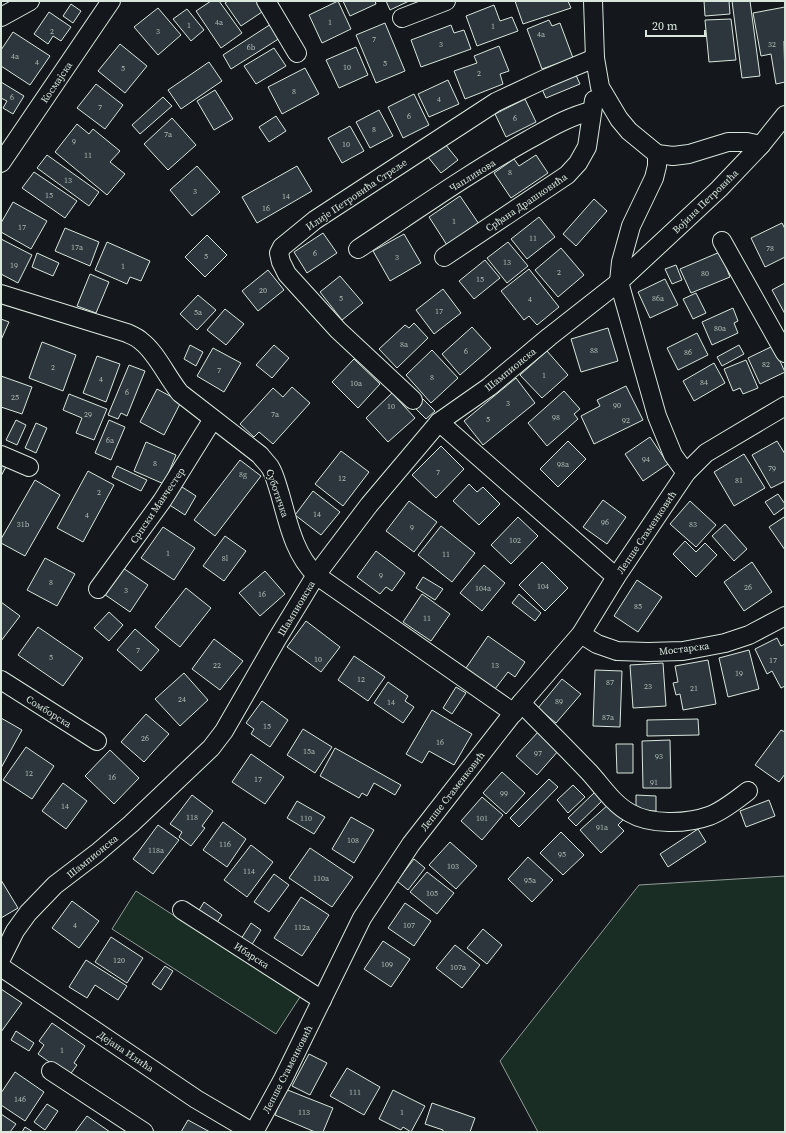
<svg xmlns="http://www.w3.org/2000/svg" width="786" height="1133" font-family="'Source Serif 4',serif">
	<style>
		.green { fill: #1a2d24; stroke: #939e99 }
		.building { fill: #2c363c; stroke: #d8e6dc }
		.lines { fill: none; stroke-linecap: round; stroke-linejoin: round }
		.minor-casing { stroke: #d8e6dc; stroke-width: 20 }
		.minor { stroke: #14181c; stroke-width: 18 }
		.labels { text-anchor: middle; stroke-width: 3; stroke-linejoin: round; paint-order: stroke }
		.number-label { font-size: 8px; fill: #adbab4 }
		.street-label { font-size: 10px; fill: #d8e6dc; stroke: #14181c }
	</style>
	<rect width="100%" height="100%" fill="#14181c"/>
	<g class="green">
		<path d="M785 876V1132H538L500 1061 639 885Z"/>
		<path d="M136 891 300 997 276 1034 112 929Z"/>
	</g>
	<g class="building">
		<path d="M211 1H219L242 33 221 48 196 11Z"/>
		<path d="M228 1H259L265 10 241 26 225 3Z"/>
		<path d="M338 1 351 29 322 43 309 15Z"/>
		<path d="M343 1H375L376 4 350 16Z"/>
		<path d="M386 1H409L390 10Z"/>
		<path d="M515 1H568L571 8 523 24Z"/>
		<path d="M704 1H729L730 14 705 16Z"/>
		<path d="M732 1H750L760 76 742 78Z"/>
		<path d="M71 4 81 11 73 23 63 16Z"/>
		<path d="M494 5 500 21 512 17 518 31 477 46 466 16Z"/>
		<path d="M785 7V41H784L785 82 776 84 771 54 761 56 753 13Z"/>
		<path d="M158 8 181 35 158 55 134 27Z"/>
		<path d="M187 9 204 30 191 41 173 19Z"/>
		<path d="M49 12 71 27 61 41 53 36 48 44 34 34Z"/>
		<path d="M731 19 736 60 709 62 705 20Z"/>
		<path d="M549 20 552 26 560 23 573 58 542 69 527 29Z"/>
		<path d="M385 23 405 71 376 83 356 35Z"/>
		<path d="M271 24 280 38 231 69 223 55Z"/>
		<path d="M451 25 454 33 464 30 471 49 421 67 411 40Z"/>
		<path d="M13 32 50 56 30 85 1 66V50Z"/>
		<path d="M120 44 147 66 125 93 98 71Z"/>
		<path d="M499 46 509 71 500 74 503 84 465 99 454 71 477 63 474 56Z"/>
		<path d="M356 47 368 75 339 88 326 60Z"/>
		<path d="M274 48 286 66 256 84 244 66Z"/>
		<path d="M209 62 222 81 181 109 168 90Z"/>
		<path d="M305 68 319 94 282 114 268 87Z"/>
		<path d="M575 73 580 84 546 98 541 87Z"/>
		<path d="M448 80 459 104 429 117 418 94Z"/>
		<path d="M1 82 24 96 13 114 3 108 7 101 1 98Z"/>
		<path d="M96 84 123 105 105 129 77 108Z"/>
		<path d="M215 90 233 119 214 130 197 101Z"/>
		<path d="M414 94 429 125 403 138 388 107Z"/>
		<path d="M163 97 172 106 140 134 132 125Z"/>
		<path d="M525 99 536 122 506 137 495 114Z"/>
		<path d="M379 110 393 136 370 148 356 122Z"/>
		<path d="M276 116 286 131 269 142 259 127Z"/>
		<path d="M172 118 196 145 168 170 144 144Z"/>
		<path d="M77 124 89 134 93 129 120 151 110 162 125 174 107 195 55 152Z"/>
		<path d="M350 126 364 151 342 163 328 138Z"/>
		<path d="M445 144 458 160 441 173 428 157Z"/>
		<path d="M47 155 99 192 89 206 37 168Z"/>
		<path d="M536 155 548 173 511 198 494 173 514 159 519 166Z"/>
		<path d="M197 166 220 192 192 216 170 190Z"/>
		<path d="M297 166 312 191 257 223 242 197Z"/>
		<path d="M34 172 77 201 65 218 22 188Z"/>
		<path d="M460 196 479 224 447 245 429 217Z"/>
		<path d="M594 199 607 211 576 246 563 234Z"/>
		<path d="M13 202 47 221 31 249 1 232V223Z"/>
		<path d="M539 217 555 237 527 259 511 239Z"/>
		<path d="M782 223 785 229V257L765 267 751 238Z"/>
		<path d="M65 228 99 242 90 266 55 251Z"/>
		<path d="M323 233 337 253 307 273 294 252Z"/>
		<path d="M404 234 421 263 390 281 373 251Z"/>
		<path d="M207 235 227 255 205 277 185 257Z"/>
		<path d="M1 239 32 255 18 283 1 274Z"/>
		<path d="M107 242 150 261 141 281 130 277 127 284 95 270Z"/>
		<path d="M508 242 528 266 507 283 487 258Z"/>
		<path d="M561 248 584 275 558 297 535 270Z"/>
		<path d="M720 252 730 277 691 293 680 269Z"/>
		<path d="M37 253 59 263 53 276 32 267Z"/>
		<path d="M485 260 500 278 474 299 459 281Z"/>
		<path d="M676 265 682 280 672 284 665 269Z"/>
		<path d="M529 269 559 307 537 325 529 316 524 320 501 291Z"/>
		<path d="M268 270 284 290 258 311 242 291Z"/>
		<path d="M90 274 109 282 96 313 77 306Z"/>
		<path d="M340 276 363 303 342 320 320 292Z"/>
		<path d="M665 279 678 305 650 318 638 292Z"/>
		<path d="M785 283V314L772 290Z"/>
		<path d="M443 289 461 313 434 334 416 310Z"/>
		<path d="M696 293 706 313 693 319 683 299Z"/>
		<path d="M198 295 216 310 197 330 180 314Z"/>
		<path d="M733 308 738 321 734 323 738 333 712 345 702 322Z"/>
		<path d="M225 309 244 324 226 345 207 330Z"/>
		<path d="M1 319 9 322 1 340Z"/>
		<path d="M414 323 428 338 397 368 379 349 405 325 409 328Z"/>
		<path d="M472 327 491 348 460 375 442 354Z"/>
		<path d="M608 328 618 361 581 372 571 339Z"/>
		<path d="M697 333 708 355 678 370 667 348Z"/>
		<path d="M42 342 76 355 63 391 29 378Z"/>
		<path d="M190 345 203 352 196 366 184 359Z"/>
		<path d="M274 345 289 358 272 378 256 365Z"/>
		<path d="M739 345 744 354 722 366 717 357Z"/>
		<path d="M773 346 785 372 760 384 748 358Z"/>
		<path d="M213 348 241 363 224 392 197 376Z"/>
		<path d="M432 350 458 378 431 403 406 375Z"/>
		<path d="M547 351 568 375 542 398 520 375Z"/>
		<path d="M97 356 120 364 106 402 83 393Z"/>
		<path d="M354 359 380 384 358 408 332 382Z"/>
		<path d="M746 360 758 388 743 394 740 388 733 391 724 369Z"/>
		<path d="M714 363 725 383 694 401 683 381Z"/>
		<path d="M129 365 145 371 127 416 121 413 118 419 108 415Z"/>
		<path d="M1 376 32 387 22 414 1 407Z"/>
		<path d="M516 378 535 403 483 445 464 421Z"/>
		<path d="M626 386 643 420 594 444 581 416 600 406 597 400Z"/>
		<path d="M292 387 310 403 273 444 259 432 254 437 240 424 273 388 283 397Z"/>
		<path d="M157 389 181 402 164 435 140 422Z"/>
		<path d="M564 391 580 409 574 414 578 419 547 446 528 423Z"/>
		<path d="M392 393 415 418 388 442 366 418Z"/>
		<path d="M69 394 107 409 94 440 76 433 82 418 63 410Z"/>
		<path d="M423 399 435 411 426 419 414 407Z"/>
		<path d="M16 420 26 425 17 445 6 440Z"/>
		<path d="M109 420 125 427 111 460 95 453Z"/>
		<path d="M36 423 47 428 36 453 25 448Z"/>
		<path d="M650 437 668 464 643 481 625 454Z"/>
		<path d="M568 441 586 459 558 487 540 469Z"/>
		<path d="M777 441 785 454V481L771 488 752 455Z"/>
		<path d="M146 442 176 455 164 484 134 471Z"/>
		<path d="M441 446 464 469 436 498 412 475Z"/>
		<path d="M341 451 369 472 343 506 315 484Z"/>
		<path d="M744 454 765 488 734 506 714 472Z"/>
		<path d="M240 460 261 476 215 536 194 520Z"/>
		<path d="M1 462 7 465 1 476Z"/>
		<path d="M117 466 147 480 141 491 112 477Z"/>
		<path d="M88 471 114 485 83 542 57 528Z"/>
		<path d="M35 480 60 495 25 556 1 543V539Z"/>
		<path d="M469 484 477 492 483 487 500 504 479 525 453 501Z"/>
		<path d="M179 485 196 496 185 515 168 504Z"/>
		<path d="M313 491 340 512 321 535 295 515Z"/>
		<path d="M778 494 785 504V507L774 515 765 502Z"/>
		<path d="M603 500 626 517 607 544 583 527Z"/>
		<path d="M409 501 437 522 414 552 386 531Z"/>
		<path d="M690 501 716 525 696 547 670 524Z"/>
		<path d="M518 517 538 536 511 564 491 545Z"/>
		<path d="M784 517 785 519V550L769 527Z"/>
		<path d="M725 524 747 549 734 561 712 536Z"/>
		<path d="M441 526 475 553 452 582 418 555Z"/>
		<path d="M163 527 195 548 174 580 141 558Z"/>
		<path d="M225 536 246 551 224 581 203 566Z"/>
		<path d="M685 541 696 552 705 543 717 555 696 577 673 554Z"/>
		<path d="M376 551 405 573 392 591 386 587 380 594 357 577Z"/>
		<path d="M45 558 75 574 57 606 27 590Z"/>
		<path d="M542 562 568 588 545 611 519 585Z"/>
		<path d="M752 562 772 592 744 611 724 582Z"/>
		<path d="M484 565 505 583 482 611 460 593Z"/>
		<path d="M123 568 148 585 130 612 104 594Z"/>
		<path d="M265 571 285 594 260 616 239 593Z"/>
		<path d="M423 577 443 589 435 600 416 588Z"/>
		<path d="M637 580 662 597 638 632 614 616Z"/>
		<path d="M186 588 211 608 180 647 155 627Z"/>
		<path d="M422 594 450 614 431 641 403 622Z"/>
		<path d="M519 594 541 613 535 621 512 603Z"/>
		<path d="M1 602 20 616 1 641Z"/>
		<path d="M109 612 123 625 109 641 94 628Z"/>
		<path d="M306 621 340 647 321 672 287 647Z"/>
		<path d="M38 627 83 658 63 686 18 655Z"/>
		<path d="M135 629 159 650 141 671 117 650Z"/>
		<path d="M488 636 525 662 515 677 508 672 495 689 466 668Z"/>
		<path d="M777 638 781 646 785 644V686L781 688 772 671 767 674 755 649Z"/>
		<path d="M214 639 243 661 220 690 192 669Z"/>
		<path d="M749 650 759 689 728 697 719 658Z"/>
		<path d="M354 656 385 677 368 701 338 680Z"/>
		<path d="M708 660 716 704 683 710 680 694 676 695 673 683 678 682 675 666Z"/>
		<path d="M663 663 666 706 633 708 630 665Z"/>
		<path d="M595 670 622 671 620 727 593 726Z"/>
		<path d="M184 673 208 700 180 726 155 699Z"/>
		<path d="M562 679 581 694 556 723 538 708Z"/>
		<path d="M388 682 408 696 405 701 414 707 403 723 374 703Z"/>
		<path d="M456 687 466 693 452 714 443 708Z"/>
		<path d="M262 701 288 720 270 747 251 734 254 729 246 723Z"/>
		<path d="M432 710 472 734 454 765 429 751 422 763 406 754Z"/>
		<path d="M146 714 169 734 144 762 121 742Z"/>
		<path d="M1 718 22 730 1 768Z"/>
		<path d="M698 719 699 735 647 736V720Z"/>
		<path d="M303 729 332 747 315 773 287 755Z"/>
		<path d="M781 730 785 732V774L779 782 755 765Z"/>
		<path d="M539 731 559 750 537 775 516 756Z"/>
		<path d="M670 740 671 788H643L642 741Z"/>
		<path d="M616 744H633V773H617Z"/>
		<path d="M26 747 54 766 32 799 3 780Z"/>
		<path d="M335 748 401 785 395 795 374 783 367 796 362 793 359 798 320 776Z"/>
		<path d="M110 750 139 778 114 804 85 776Z"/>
		<path d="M251 754 284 777 265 804 232 782Z"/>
		<path d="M502 772 525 793 506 814 483 793Z"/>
		<path d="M549 779 558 787 519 827 510 818Z"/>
		<path d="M63 783 87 801 66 829 42 811Z"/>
		<path d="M573 785 585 797 568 813 557 800Z"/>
		<path d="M595 792 603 800 576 826 568 818Z"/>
		<path d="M192 795 213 811 202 826 205 828 191 846 179 837 182 832 170 824Z"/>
		<path d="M636 795 656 796V811H636Z"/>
		<path d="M482 797 503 815 482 840 461 821Z"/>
		<path d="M769 800 775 816 746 827 740 811Z"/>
		<path d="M297 801 325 817 314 834 287 818Z"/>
		<path d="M609 804 623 820 618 825 624 831 601 853 580 830Z"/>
		<path d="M351 817 374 830 354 863 332 849Z"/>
		<path d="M223 822 246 839 227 867 203 850Z"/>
		<path d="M158 825 179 840 153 874 133 859Z"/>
		<path d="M698 829 706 842 668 867 660 854Z"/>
		<path d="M561 832 584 855 563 875 540 853Z"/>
		<path d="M450 842 477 866 456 889 429 865Z"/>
		<path d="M251 845 273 862 247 897 224 880Z"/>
		<path d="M310 848 353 877 332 907 289 878Z"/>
		<path d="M528 857 553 880 532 902 508 879Z"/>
		<path d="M414 859 425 868 408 890 397 881Z"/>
		<path d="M427 872 454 893 437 914 410 892Z"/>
		<path d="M274 874 289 885 269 912 254 902Z"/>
		<path d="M1 880 18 908 1 918Z"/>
		<path d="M301 897 329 915 302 956 274 938Z"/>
		<path d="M72 901 99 921 79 948 52 928Z"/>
		<path d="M204 902 222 915 216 924 198 912Z"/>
		<path d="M405 903 431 921 414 946 388 928Z"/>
		<path d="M251 923 261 930 251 946 241 939Z"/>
		<path d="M483 929 502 945 487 964 467 948Z"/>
		<path d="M111 937 143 958 127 983 95 962Z"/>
		<path d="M383 941 410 959 391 987 364 969Z"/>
		<path d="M455 945 480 965 462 988 436 968Z"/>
		<path d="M86 960 127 986 118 1000 95 985 87 998 69 987Z"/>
		<path d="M165 966 173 971 161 990 152 984Z"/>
		<path d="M1 989 22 1003 1 1032Z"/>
		<path d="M52 1023 85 1046 74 1063 77 1065 69 1076 38 1054 44 1045 39 1041Z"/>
		<path d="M16 1031 34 1043 29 1051 11 1040Z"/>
		<path d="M309 1054 327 1063 310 1095 292 1086Z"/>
		<path d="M347 1068 380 1087 364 1115 330 1096Z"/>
		<path d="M15 1072 44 1092 25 1121 1 1105V1093Z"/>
		<path d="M285 1089 333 1108 323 1132H315L275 1115Z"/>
		<path d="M393 1090 425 1106 411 1132 403 1127 401 1130 379 1119Z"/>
		<path d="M432 1103 475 1118 470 1132H443V1130L425 1124Z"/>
		<path d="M47 1104 58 1111 45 1130 34 1122Z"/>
		<path d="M1 1114 16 1124 10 1132H1Z"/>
		<path d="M87 1116 110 1132H75Z"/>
		<path d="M188 1120 210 1132H181Z"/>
		<path d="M25 1127 33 1132H22Z"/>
	</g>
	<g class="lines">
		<defs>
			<g id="minor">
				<path d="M266 1 297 53"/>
				<path d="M593 1 595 58 600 87 619 119 629 131 657 154V166L654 178 631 226 621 262 619 282 657 416 673 455 686 473"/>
				<path d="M1 17 30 1"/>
				<path d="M402 18 446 1"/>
				<path d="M657 154 673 156 689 154 728 142H747L761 145"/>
				<path d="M1 163 111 1"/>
				<path d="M722 241 785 353"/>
				<path d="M358 249C414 212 469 173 528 140 548 129 569 116 592 111"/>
				<path d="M444 257 567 175 578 163 587 147 594 100"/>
				<path d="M1 294 127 333C131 335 137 337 141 341 156 352 167 377 180 393L260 455C263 459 267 463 270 467 275 475 277 485 280 494 288 522 294 554 316 575L514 713"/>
				<path d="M413 400 338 330 287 274 281 262 279 253 282 247 315 220 496 102 547 78 595 58"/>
				<path d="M439 422 616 577"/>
				<path d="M1 455 29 467"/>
				<path d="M98 589 162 501 213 419"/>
				<path d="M581 634 597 644 617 651 648 652 683 651 725 643 749 635 785 616"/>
				<path d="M1 680 97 741"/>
				<path d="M521 703C544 726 567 749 589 772 602 786 613 804 630 813 650 825 687 824 709 816 723 811 736 800 748 791"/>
				<path d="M182 910 322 1000"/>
				<path d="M1 959 15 931 28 913 55 885 97 853 131 824 211 748 224 731 277 639 316 575 369 505 439 422 489 387 549 337 619 282 719 189 761 145 785 115"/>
				<path d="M1 967 196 1099 252 1132"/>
				<path d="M51 1071 144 1132"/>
				<path d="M254 1132 283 1079 362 918 411 844 521 703 581 634 616 577 686 473 706 453 785 406"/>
			</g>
		</defs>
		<use href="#minor" class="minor-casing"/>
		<use href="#minor" class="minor"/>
	</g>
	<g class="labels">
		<g class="number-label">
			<text x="219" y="25">4a</text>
			<text x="330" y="25">1</text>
			<text x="189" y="28">1</text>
			<text x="493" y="29">1</text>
			<text x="52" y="34">2</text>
			<text x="158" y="34">3</text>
			<text x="541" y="37">4a</text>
			<text x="374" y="42">7</text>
			<text x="441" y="47">3</text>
			<text x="772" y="47">32</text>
			<text x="251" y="50">6b</text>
			<text x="15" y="59">4a</text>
			<text x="37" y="65">4</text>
			<text x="385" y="66">5</text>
			<text x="347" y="70">10</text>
			<text x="123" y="71">5</text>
			<text x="479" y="76">2</text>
			<text x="294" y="94">8</text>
			<text x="12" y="100">6</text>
			<text x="439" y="102">4</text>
			<text x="100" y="110">7</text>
			<text x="409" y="119">6</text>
			<text x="515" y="121">6</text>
			<text x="374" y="132">8</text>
			<text x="168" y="137">7a</text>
			<text x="74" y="144">9</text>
			<text x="346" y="147">10</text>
			<text x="88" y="158">11</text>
			<text x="510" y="175">8</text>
			<text x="68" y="183">13</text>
			<text x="195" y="194">3</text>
			<text x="49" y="198">15</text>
			<text x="286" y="199">14</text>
			<text x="266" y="211">16</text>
			<text x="454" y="224">1</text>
			<text x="22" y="230">17</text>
			<text x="533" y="241">11</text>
			<text x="77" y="250">17a</text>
			<text x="770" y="251">78</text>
			<text x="315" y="256">6</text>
			<text x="206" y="259">5</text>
			<text x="397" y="260">3</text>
			<text x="507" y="265">13</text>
			<text x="14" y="268">19</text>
			<text x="123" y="269">1</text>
			<text x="559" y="275">2</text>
			<text x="705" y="276">80</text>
			<text x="480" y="282">15</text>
			<text x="263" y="293">20</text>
			<text x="341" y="301">5</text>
			<text x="658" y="301">86a</text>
			<text x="530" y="302">4</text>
			<text x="439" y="314">17</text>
			<text x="198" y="315">5a</text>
			<text x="720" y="331">80a</text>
			<text x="404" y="347">8a</text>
			<text x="594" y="353">88</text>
			<text x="466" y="354">6</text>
			<text x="688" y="355">86</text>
			<text x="766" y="367">82</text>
			<text x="53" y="370">2</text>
			<text x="219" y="373">7</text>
			<text x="544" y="378">1</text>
			<text x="432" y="380">8</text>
			<text x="101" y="382">4</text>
			<text x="704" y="385">84</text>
			<text x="356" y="386">10a</text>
			<text x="127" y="395">6</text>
			<text x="15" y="400">25</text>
			<text x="508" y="406">3</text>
			<text x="617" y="408">90</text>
			<text x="391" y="409">10</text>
			<text x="88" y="417">29</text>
			<text x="275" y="417">7a</text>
			<text x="556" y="420">98</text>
			<text x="488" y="422">5</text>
			<text x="626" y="423">92</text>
			<text x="110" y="443">6a</text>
			<text x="646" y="462">94</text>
			<text x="155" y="466">8</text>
			<text x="563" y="467">98a</text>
			<text x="772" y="471">79</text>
			<text x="438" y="475">7</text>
			<text x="243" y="477">8g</text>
			<text x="342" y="481">12</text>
			<text x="739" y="483">81</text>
			<text x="99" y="495">2</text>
			<text x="317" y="517">14</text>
			<text x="87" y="518">4</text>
			<text x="605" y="525">96</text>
			<text x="23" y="527">31b</text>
			<text x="693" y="527">83</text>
			<text x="412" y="530">9</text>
			<text x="515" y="543">102</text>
			<text x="168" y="556">1</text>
			<text x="446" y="557">11</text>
			<text x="225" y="561">8l</text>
			<text x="381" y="578">9</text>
			<text x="51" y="585">8</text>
			<text x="543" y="589">104</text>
			<text x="748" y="590">26</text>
			<text x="483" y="591">104a</text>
			<text x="126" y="593">3</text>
			<text x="262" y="597">16</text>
			<text x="638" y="609">85</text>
			<text x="427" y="621">11</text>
			<text x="138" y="653">7</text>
			<text x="51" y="660">5</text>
			<text x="318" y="662">10</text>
			<text x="773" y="663">17</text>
			<text x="217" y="668">22</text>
			<text x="495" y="668">13</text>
			<text x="739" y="676">19</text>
			<text x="361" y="682">12</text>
			<text x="610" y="685">87</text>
			<text x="648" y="689">23</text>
			<text x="694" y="691">21</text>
			<text x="182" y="702">24</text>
			<text x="559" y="704">89</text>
			<text x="391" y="705">14</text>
			<text x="608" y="720">87a</text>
			<text x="267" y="729">15</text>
			<text x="145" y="741">26</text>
			<text x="440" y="745">16</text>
			<text x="309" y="754">15a</text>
			<text x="538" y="756">97</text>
			<text x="659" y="759">93</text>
			<text x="29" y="776">12</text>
			<text x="112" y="780">16</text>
			<text x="258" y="782">17</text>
			<text x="654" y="785">91</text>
			<text x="504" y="796">99</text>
			<text x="65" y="809">14</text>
			<text x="192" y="820">118</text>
			<text x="306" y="821">110</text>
			<text x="482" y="821">101</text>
			<text x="602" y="830">91a</text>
			<text x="353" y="843">108</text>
			<text x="225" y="847">116</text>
			<text x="156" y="853">118a</text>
			<text x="562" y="857">95</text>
			<text x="453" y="869">103</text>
			<text x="249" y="874">114</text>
			<text x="321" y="881">110a</text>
			<text x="530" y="883">95a</text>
			<text x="432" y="896">105</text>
			<text x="75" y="928">4</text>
			<text x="409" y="928">107</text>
			<text x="302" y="930">112a</text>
			<text x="119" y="963">120</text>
			<text x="387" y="967">109</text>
			<text x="458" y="970">107a</text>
			<text x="62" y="1053">1</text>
			<text x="355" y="1095">111</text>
			<text x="20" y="1102">146</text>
			<text x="304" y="1115">113</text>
			<text x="402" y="1115">1</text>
		</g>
		<g class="street-label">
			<text transform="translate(56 82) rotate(-56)" y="4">Космајска</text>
			<text transform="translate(472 175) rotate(-32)" y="4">Чаплинова</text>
			<text transform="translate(356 194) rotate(-34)" y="4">Илије Петровића Стреље</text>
			<text transform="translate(705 201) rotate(-44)" y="4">Војина Петровића</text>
			<text transform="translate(526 202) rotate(-34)" y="4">Срђана Драшковића</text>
			<text transform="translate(510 369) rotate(-39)" y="4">Шампионска</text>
			<text transform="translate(278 493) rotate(71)" y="4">Суботичка</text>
			<text transform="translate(157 505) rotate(-56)" y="4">Српски Манчестер</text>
			<text transform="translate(646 532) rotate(-56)" y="4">Лепше Стаменковић</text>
			<text transform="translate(296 608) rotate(-59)" y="4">Шампионска</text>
			<text transform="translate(684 648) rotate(-7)" y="4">Мостарска</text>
			<text transform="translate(49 711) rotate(32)" y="4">Сомборска</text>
			<text transform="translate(452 791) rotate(-52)" y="4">Лепше Стаменковић</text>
			<text transform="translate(92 856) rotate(-39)" y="4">Шампионска</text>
			<text transform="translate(252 955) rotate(33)" y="4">Ибарска</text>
			<text transform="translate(126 1051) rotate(34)" y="4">Дејана Илића</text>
			<text transform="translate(287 1069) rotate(-63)" y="4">Лепше Стаменковић</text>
		</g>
	</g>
	<rect width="786" height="1133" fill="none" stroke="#d8e6dc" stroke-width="4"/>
	<path d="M646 30v6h59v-6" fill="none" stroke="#d8e6dc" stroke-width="2"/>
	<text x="652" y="30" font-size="12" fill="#d8e6dc" stroke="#14181c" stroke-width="3" paint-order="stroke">20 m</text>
</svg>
